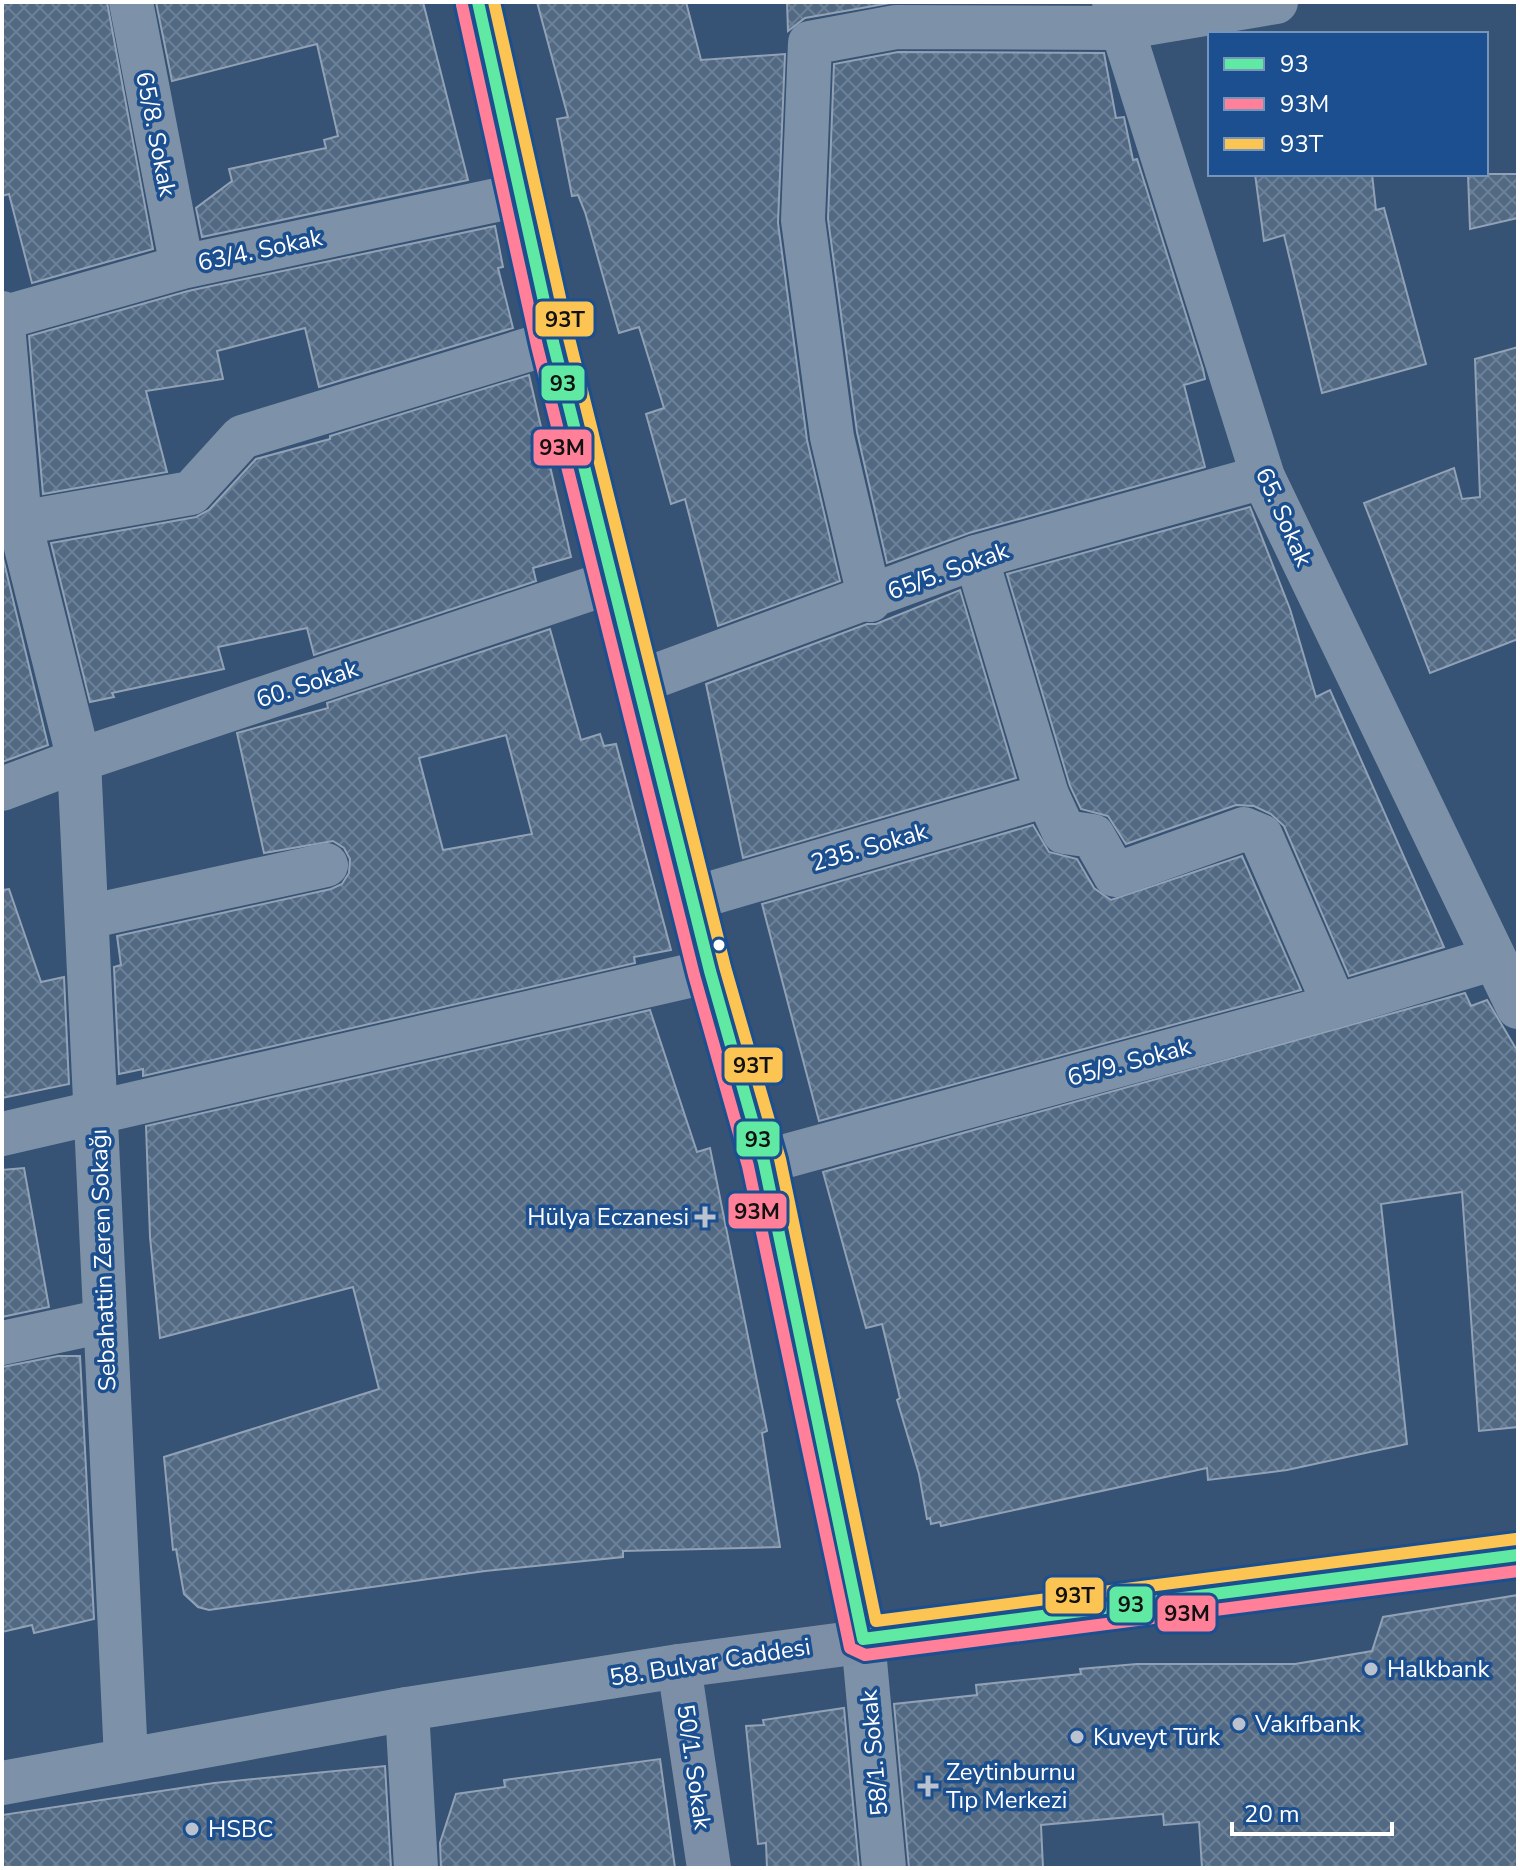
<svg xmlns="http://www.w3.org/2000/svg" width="1520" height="1870" font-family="'Nunito Sans',sans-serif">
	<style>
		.building { fill: url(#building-cross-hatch); stroke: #92a2b6; stroke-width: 2; fill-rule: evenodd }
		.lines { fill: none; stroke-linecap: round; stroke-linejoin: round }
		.minor { stroke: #7d92a8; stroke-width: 44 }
		.major { stroke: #7d8ea7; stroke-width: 44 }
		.bus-1-casing { stroke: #1b4f8f; stroke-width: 18 }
		.bus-2-casing { stroke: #1b4f8f; stroke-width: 18 }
		.bus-3-casing { stroke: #1b4f8f; stroke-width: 18 }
		.bus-1 { stroke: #60e9a3; stroke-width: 12 }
		.bus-2 { stroke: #ff8098; stroke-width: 12 }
		.bus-3 { stroke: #fcc553; stroke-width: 12 }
		.bus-dot { fill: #fff; stroke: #1b4f8f; stroke-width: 3 }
		.poi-dot { fill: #b9c2ce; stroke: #1b4f8f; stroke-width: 3 }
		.labels { text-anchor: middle; stroke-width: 7; stroke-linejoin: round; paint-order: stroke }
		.street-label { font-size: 24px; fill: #fff; stroke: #1b4f8f }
		.poi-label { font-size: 24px; fill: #fff; stroke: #1b4f8f; text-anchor: start }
		.line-badge { stroke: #1b4f8f; stroke-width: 3 }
		.pale-badge-label { font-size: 22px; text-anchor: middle; font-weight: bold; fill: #111 }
	</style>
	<defs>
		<pattern id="building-cross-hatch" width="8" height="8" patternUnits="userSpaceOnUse" patternTransform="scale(2)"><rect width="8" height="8" fill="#526984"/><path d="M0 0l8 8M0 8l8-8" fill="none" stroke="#6c8096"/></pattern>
	</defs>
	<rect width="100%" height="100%" fill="#365274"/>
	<g class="building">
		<path d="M2 2H107L153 249 32 283 9 194 2 196Z"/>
		<path d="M156 2H423L468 180 202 237 196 208 232 181 229 169 326 148 324 140 338 136 317 44 172 81Z"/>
		<path d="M537 2H686L701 60 785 54 778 223 807 440 840 581 718 626 685 499 671 504 646 414 664 408 639 327 619 333 585 212 578 195 572 196 557 119 568 117Z"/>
		<path d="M787 2H896L805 18 788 31Z"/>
		<path d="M898 52 1104 53 1116 118 1124 117 1133 160 1137 159 1203 369 1205 379 1184 385 1205 467 969 533 887 563 857 432 828 219 834 64Z"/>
		<path d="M1255 174H1372L1376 210 1384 208 1426 364 1322 393 1284 235 1264 241Z"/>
		<path d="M1468 174H1518V218L1470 229Z"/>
		<path d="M495 226 503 267 498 268 513 328 319 387 305 328 217 351 223 379 146 391 167 472 43 494 29 336 188 291Z"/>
		<path d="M1518 347V639L1430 673 1364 503 1454 468 1462 499 1480 497 1475 359Z"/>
		<path d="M529 375 571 557 533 568 536 581 314 655 307 628 218 647 224 669 112 693 114 697 90 702 51 543 196 517 209 510 256 459 330 439V436Z"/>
		<path d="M1250 507 1290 609 1316 697 1330 690 1444 947 1349 976 1284 826 1271 814 1254 806 1236 805 1126 844 1108 816 1081 809 1070 786 1007 574Z"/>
		<path d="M2 554 48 745 2 762Z"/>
		<path d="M960 590 1016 778 743 858 706 684 867 624H876Z"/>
		<path d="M550 629 581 740 600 734 604 746 616 744 671 950 634 957 635 963 143 1076V1069L119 1074 114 967 121 965 117 936 331 889 342 884 349 873 350 859 344 848 333 841 264 853 237 733 328 708 327 703ZM506 735 532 834 443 850 419 758Z"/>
		<path d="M1033 825 1049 852 1077 859 1094 888 1111 900 1242 856 1301 990 819 1121 762 904Z"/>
		<path d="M9 889 41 982 64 977 69 1084 2 1098V890Z"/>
		<path d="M1465 993 1471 1006 1487 1000 1518 1052V1427L1479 1431 1462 1192 1381 1204 1407 1444 1287 1470 1208 1480 1207 1468 941 1526 940 1522 931 1524 930 1518 927 1519 919 1474 897 1400 900 1398 882 1324 866 1328 823 1172Z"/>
		<path d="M650 1010 697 1152 710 1148 767 1431 762 1433 780 1547 623 1551V1557L485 1571 209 1610 198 1607 184 1594 176 1549 173 1550 164 1457 379 1389 353 1287 160 1338 150 1237 146 1126Z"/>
		<path d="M24 1168 49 1307 2 1317V1170Z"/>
		<path d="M58 1356H80L94 1619 34 1633 32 1625 2 1632V1367Z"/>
		<path d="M1518 1595V1868H1202L1199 1822 1164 1825 1163 1814 1041 1825 1043 1868H909L894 1704 977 1695 976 1685 1081 1674 1080 1669 1137 1664H1295L1372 1651 1383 1617Z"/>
		<path d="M844 1708 859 1868H767L766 1843 758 1844 746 1726 764 1725 763 1720Z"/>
		<path d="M660 1759 675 1868H441L440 1843 456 1794 505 1787 504 1780Z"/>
		<path d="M385 1766 391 1868H2V1815L214 1783Z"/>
	</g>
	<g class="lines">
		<g class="minor">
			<path d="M131 2 182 267"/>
			<path d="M1114 2 1263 477 1518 1007"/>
			<path d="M2 313 20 523 79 760 126 1759"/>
			<path d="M2 318 182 267 520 195"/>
			<path d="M20 523 191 493 242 437 553 342"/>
			<path d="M976 557 1047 795 1064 832 1093 836 1115 875 1244 829 1261 836 1335 1006"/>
			<path d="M870 600 832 437 803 220 810 43 896 27 1121 28 1276 2"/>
			<path d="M639 682 976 557 1263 477"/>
			<path d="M2 789 79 760 614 581"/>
			<path d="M691 899 1047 795"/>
			<path d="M87 917 326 865"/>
			<path d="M2 1134 710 971"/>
			<path d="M764 1162 1335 1006 1492 959"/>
			<path d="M2 1343 104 1321"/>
			<path d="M863 1639 884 1868"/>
			<path d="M407 1709 416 1868"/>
			<path d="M2 1783 407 1709 679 1666"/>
		</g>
		<g class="major">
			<path d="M478 2 553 342 710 971 764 1162 863 1639"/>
			<path d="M709 1868 679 1666 1518 1555"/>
		</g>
		<defs>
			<path id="bus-1" d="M478 2 553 342 710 971 764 1162 863 1639 1518 1555"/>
			<path id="bus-2" d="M462 5 537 346 694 975 748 1166 850 1648 865 1655 1518 1571"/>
			<path id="bus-3" d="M494 2 569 338 725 967 780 1159 876 1621 1516 1539"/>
		</defs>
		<use href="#bus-1" class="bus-1-casing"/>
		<use href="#bus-2" class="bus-2-casing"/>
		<use href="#bus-3" class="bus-3-casing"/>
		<use href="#bus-1" class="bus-1"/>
		<use href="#bus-2" class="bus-2"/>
		<use href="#bus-3" class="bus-3"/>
	</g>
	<circle class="bus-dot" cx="719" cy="945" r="7"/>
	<g class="poi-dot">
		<path d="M701 1205h8v8h8v8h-8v8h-8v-8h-8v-8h8z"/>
		<circle cx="1371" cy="1669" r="8"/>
		<circle cx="1239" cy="1724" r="8"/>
		<circle cx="1077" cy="1737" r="8"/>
		<path d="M924 1774h8v8h8v8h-8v8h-8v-8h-8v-8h8z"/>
		<circle cx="192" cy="1829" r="8"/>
	</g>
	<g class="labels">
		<g class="street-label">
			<text transform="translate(156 134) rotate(79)" y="8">65/8. Sokak</text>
			<text transform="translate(260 250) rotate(-12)" y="8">63/4. Sokak</text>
			<text transform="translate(1284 517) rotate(66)" y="8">65. Sokak</text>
			<text transform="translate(948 571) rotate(-20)" y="8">65/5. Sokak</text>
			<text transform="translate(307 684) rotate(-18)" y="8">60. Sokak</text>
			<text transform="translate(869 847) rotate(-16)" y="8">235. Sokak</text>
			<text transform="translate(1129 1062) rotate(-15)" y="8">65/9. Sokak</text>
			<text transform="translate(103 1260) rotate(-92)" y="8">Sebahattin Zeren Sokağı</text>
			<text transform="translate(710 1662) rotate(-9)" y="8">58. Bulvar Caddesi</text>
			<text transform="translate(874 1753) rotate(-95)" y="8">58/1. Sokak</text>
			<text transform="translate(694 1767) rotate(82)" y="8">50/1. Sokak</text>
		</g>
		<g class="poi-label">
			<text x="689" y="1225" text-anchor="end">Hülya Eczanesi</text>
			<text x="1387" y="1677">Halkbank</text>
			<text x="1255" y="1732">Vakıfbank</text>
			<text x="1093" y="1745">Kuveyt Türk</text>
			<text x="946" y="1780">Zeytinburnu<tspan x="946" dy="28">Tıp Merkezi</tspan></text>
			<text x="208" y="1837">HSBC</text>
		</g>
	</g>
	<g class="line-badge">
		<rect x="534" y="300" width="61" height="38" rx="8" fill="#fcc553"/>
		<rect x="540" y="364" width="46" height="38" rx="8" fill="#60e9a3"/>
		<rect x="532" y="428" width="61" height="39" rx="8" fill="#ff8098"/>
		<rect x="723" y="1046" width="61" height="38" rx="8" fill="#fcc553"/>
		<rect x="735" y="1120" width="46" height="38" rx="8" fill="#60e9a3"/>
		<rect x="727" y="1192" width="61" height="38" rx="8" fill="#ff8098"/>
		<rect x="1044" y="1576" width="61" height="39" rx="8" fill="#fcc553"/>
		<rect x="1108" y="1585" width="46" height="39" rx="8" fill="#60e9a3"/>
		<rect x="1156" y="1594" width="61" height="39" rx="8" fill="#ff8098"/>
	</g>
	<g class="pale-badge-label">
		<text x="565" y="327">93T</text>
		<text x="563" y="391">93</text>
		<text x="562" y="455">93M</text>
		<text x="753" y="1073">93T</text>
		<text x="758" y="1147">93</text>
		<text x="757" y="1219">93M</text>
		<text x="1075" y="1603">93T</text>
		<text x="1131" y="1612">93</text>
		<text x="1187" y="1621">93M</text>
	</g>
	<rect width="1520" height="1870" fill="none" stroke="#ffffff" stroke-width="8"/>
	<rect x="1208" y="32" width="280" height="144" fill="#1b4f8f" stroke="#7695bc" stroke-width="2"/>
	<rect x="1224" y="58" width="40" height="12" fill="#60e9a3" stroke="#7695bc" stroke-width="2"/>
	<text x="1280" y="72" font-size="24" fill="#ffffff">93</text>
	<rect x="1224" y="98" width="40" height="12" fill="#ff8098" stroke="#7695bc" stroke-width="2"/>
	<text x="1280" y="112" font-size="24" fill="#ffffff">93M</text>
	<rect x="1224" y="138" width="40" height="12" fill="#fcc553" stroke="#7695bc" stroke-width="2"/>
	<text x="1280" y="152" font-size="24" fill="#ffffff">93T</text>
	<path d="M1232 1822v12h160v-12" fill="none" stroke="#ffffff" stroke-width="4"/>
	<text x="1244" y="1822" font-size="24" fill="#ffffff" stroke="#1b4f8f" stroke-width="6" paint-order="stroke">20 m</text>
</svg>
